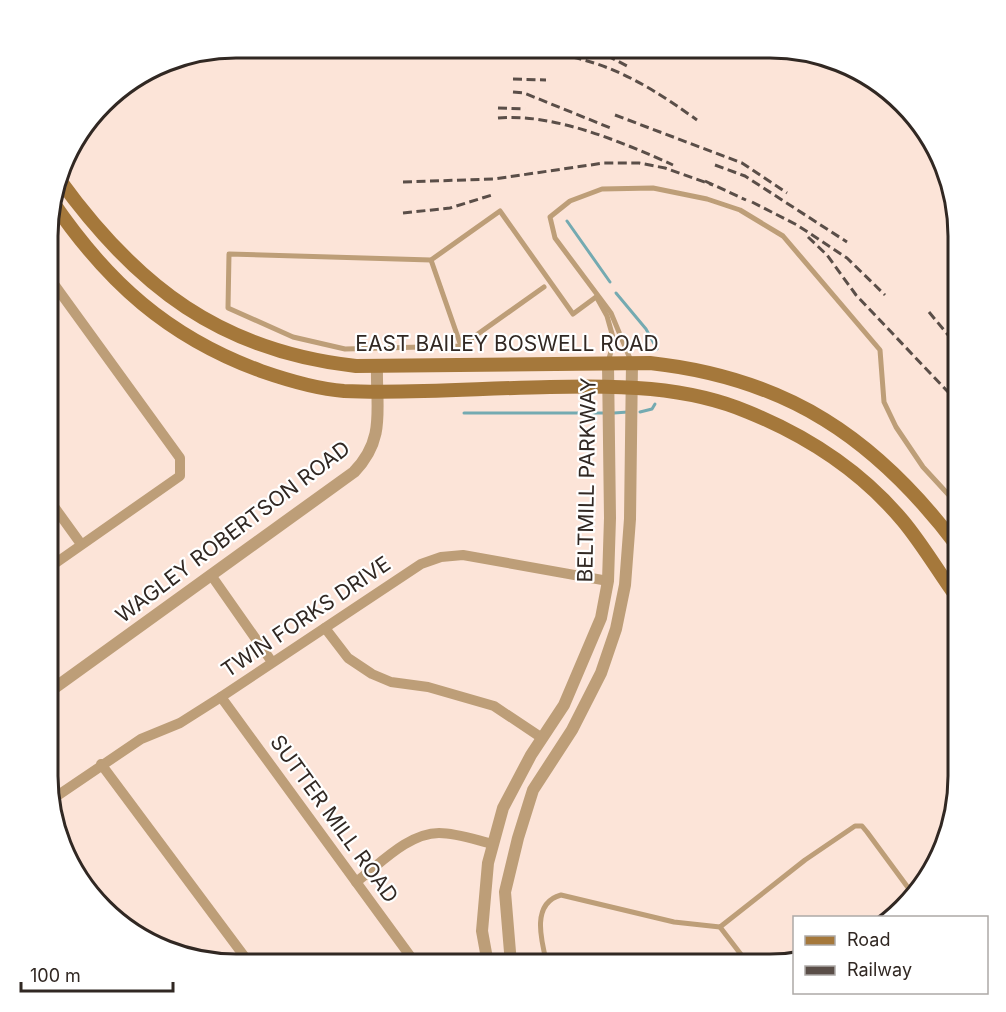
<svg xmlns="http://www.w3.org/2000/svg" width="1006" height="1012" font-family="Inter,sans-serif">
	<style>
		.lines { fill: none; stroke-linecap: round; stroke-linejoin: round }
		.stream { stroke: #74aab1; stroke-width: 3 }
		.service { stroke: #bd9e78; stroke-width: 5 }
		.minor { stroke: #bd9e78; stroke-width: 10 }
		.tertiary { stroke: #bd9e78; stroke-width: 12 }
		.secondary { stroke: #a5783b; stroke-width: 14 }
		.rail { stroke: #5a4e48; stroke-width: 3; stroke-dasharray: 9 4.5; stroke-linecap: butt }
		.labels { text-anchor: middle; stroke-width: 4.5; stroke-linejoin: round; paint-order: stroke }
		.street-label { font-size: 21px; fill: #312823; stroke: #fff }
		.rim { fill: none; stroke: #312823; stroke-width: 3 }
	</style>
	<rect width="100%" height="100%" fill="#fce4d8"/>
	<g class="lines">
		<g class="stream">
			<path d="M567 221 610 282"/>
			<path d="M616 293 646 329 657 349"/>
			<path d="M640 412 652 409 655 404"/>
			<path d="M464 413H603"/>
			<path d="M614 413 628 412"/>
		</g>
		<g class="service">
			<path d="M431 260 461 346"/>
			<path d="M544 287 461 346 345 349 293 337 228 308 229 254 431 260 500 211 573 314 596 297"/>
			<path d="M597 298 607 316 614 341 608 362"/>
			<path d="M631 361 611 313 555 238 550 217 570 201 602 189 653 188 707 199 740 210 783 236 880 350 884 402 896 427 923 467 958 505"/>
			<path d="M720 927 746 961"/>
			<path d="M547 964C541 940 531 903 561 895L674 922 720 927 805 860 855 826H862L867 832 912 893"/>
		</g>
		<g class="minor">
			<path d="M50 501 81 544"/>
			<path d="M50 567 180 476V458L51 280"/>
			<path d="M211 575 272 662"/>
			<path d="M325 628 348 658 372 674 391 682 428 687 494 706 542 738"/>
			<path d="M221 697 416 964"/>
			<path d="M101 764 250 964"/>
			<path d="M51 800 141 739 180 723 221 697 421 564 441 557 463 555 608 581"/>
			<path d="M356 882C379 865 408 833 439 833 457 833 476 840 493 844"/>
		</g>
		<g class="tertiary">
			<path d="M49 692 354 472C386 439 376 409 377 367"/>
			<path d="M488 964 482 931 488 863 503 808 531 755 564 705 601 618 608 581 610 518 608 365"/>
			<path d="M511 964 505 892 518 838 533 790 572 730 601 673 616 629 625 585 630 519 632 363"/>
		</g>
		<g class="secondary">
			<path d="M59 179C137 287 221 351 356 366L650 363C787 378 876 438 958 547"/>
			<path d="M52 201C107 282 168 337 261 371 287 380 316 389 344 391 412 394 482 388 550 387 616 385 687 386 748 412 807 436 862 472 903 521 923 545 939 573 958 599"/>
		</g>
		<g class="rail">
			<path d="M519 49C597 56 634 75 697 120"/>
			<path d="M595 49 627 66"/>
			<path d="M513 79 546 80"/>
			<path d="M513 92 524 93 613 129"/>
			<path d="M498 108 525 109"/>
			<path d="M615 115 742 163 787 193"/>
			<path d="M498 118C554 113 622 142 673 165"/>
			<path d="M715 165 745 176 847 242"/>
			<path d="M705 181 746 200"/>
			<path d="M403 182 494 179 604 163H639L665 168 713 185"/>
			<path d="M752 202 797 225 847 258 885 295"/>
			<path d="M403 213 450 208 492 195"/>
			<path d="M808 237 827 255 856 295 949 393"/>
			<path d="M929 312 958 347"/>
		</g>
	</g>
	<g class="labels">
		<g class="street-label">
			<text x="507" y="351">EAST BAILEY BOSWELL ROAD</text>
			<text transform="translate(587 480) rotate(-89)" y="7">BELTMILL PARKWAY</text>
			<text transform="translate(233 532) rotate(-37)" y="7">WAGLEY ROBERTSON ROAD</text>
			<text transform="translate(306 617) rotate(-34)" y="7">TWIN FORKS DRIVE</text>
			<text transform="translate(334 819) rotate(54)" y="7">SUTTER MILL ROAD</text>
		</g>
	</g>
	<path d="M0 0H1006V1012H0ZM236 58H770A178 178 0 0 1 948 236V776A178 178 0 0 1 770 954H236A178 178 0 0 1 58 776V236A178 178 0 0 1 236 58Z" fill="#fff" fill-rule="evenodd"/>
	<path class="rim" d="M236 58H770A178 178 0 0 1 948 236V776A178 178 0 0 1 770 954H236A178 178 0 0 1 58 776V236A178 178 0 0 1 236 58Z"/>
	<rect x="793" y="916" width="195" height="78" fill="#ffffff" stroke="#ada9a7" stroke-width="1.5"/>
	<rect x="805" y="936" width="30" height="9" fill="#a5783b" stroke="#ada9a7" stroke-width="1.5"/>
	<text x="847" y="946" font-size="18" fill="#312823">Road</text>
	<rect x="805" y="966" width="30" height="9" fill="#5a4e48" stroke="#ada9a7" stroke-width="1.5"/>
	<text x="847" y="976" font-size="18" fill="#312823">Railway</text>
	<path d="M21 982v9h152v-9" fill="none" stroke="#312823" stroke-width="3"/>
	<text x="30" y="982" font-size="18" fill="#312823" stroke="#ffffff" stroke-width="4.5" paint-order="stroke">100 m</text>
</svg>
